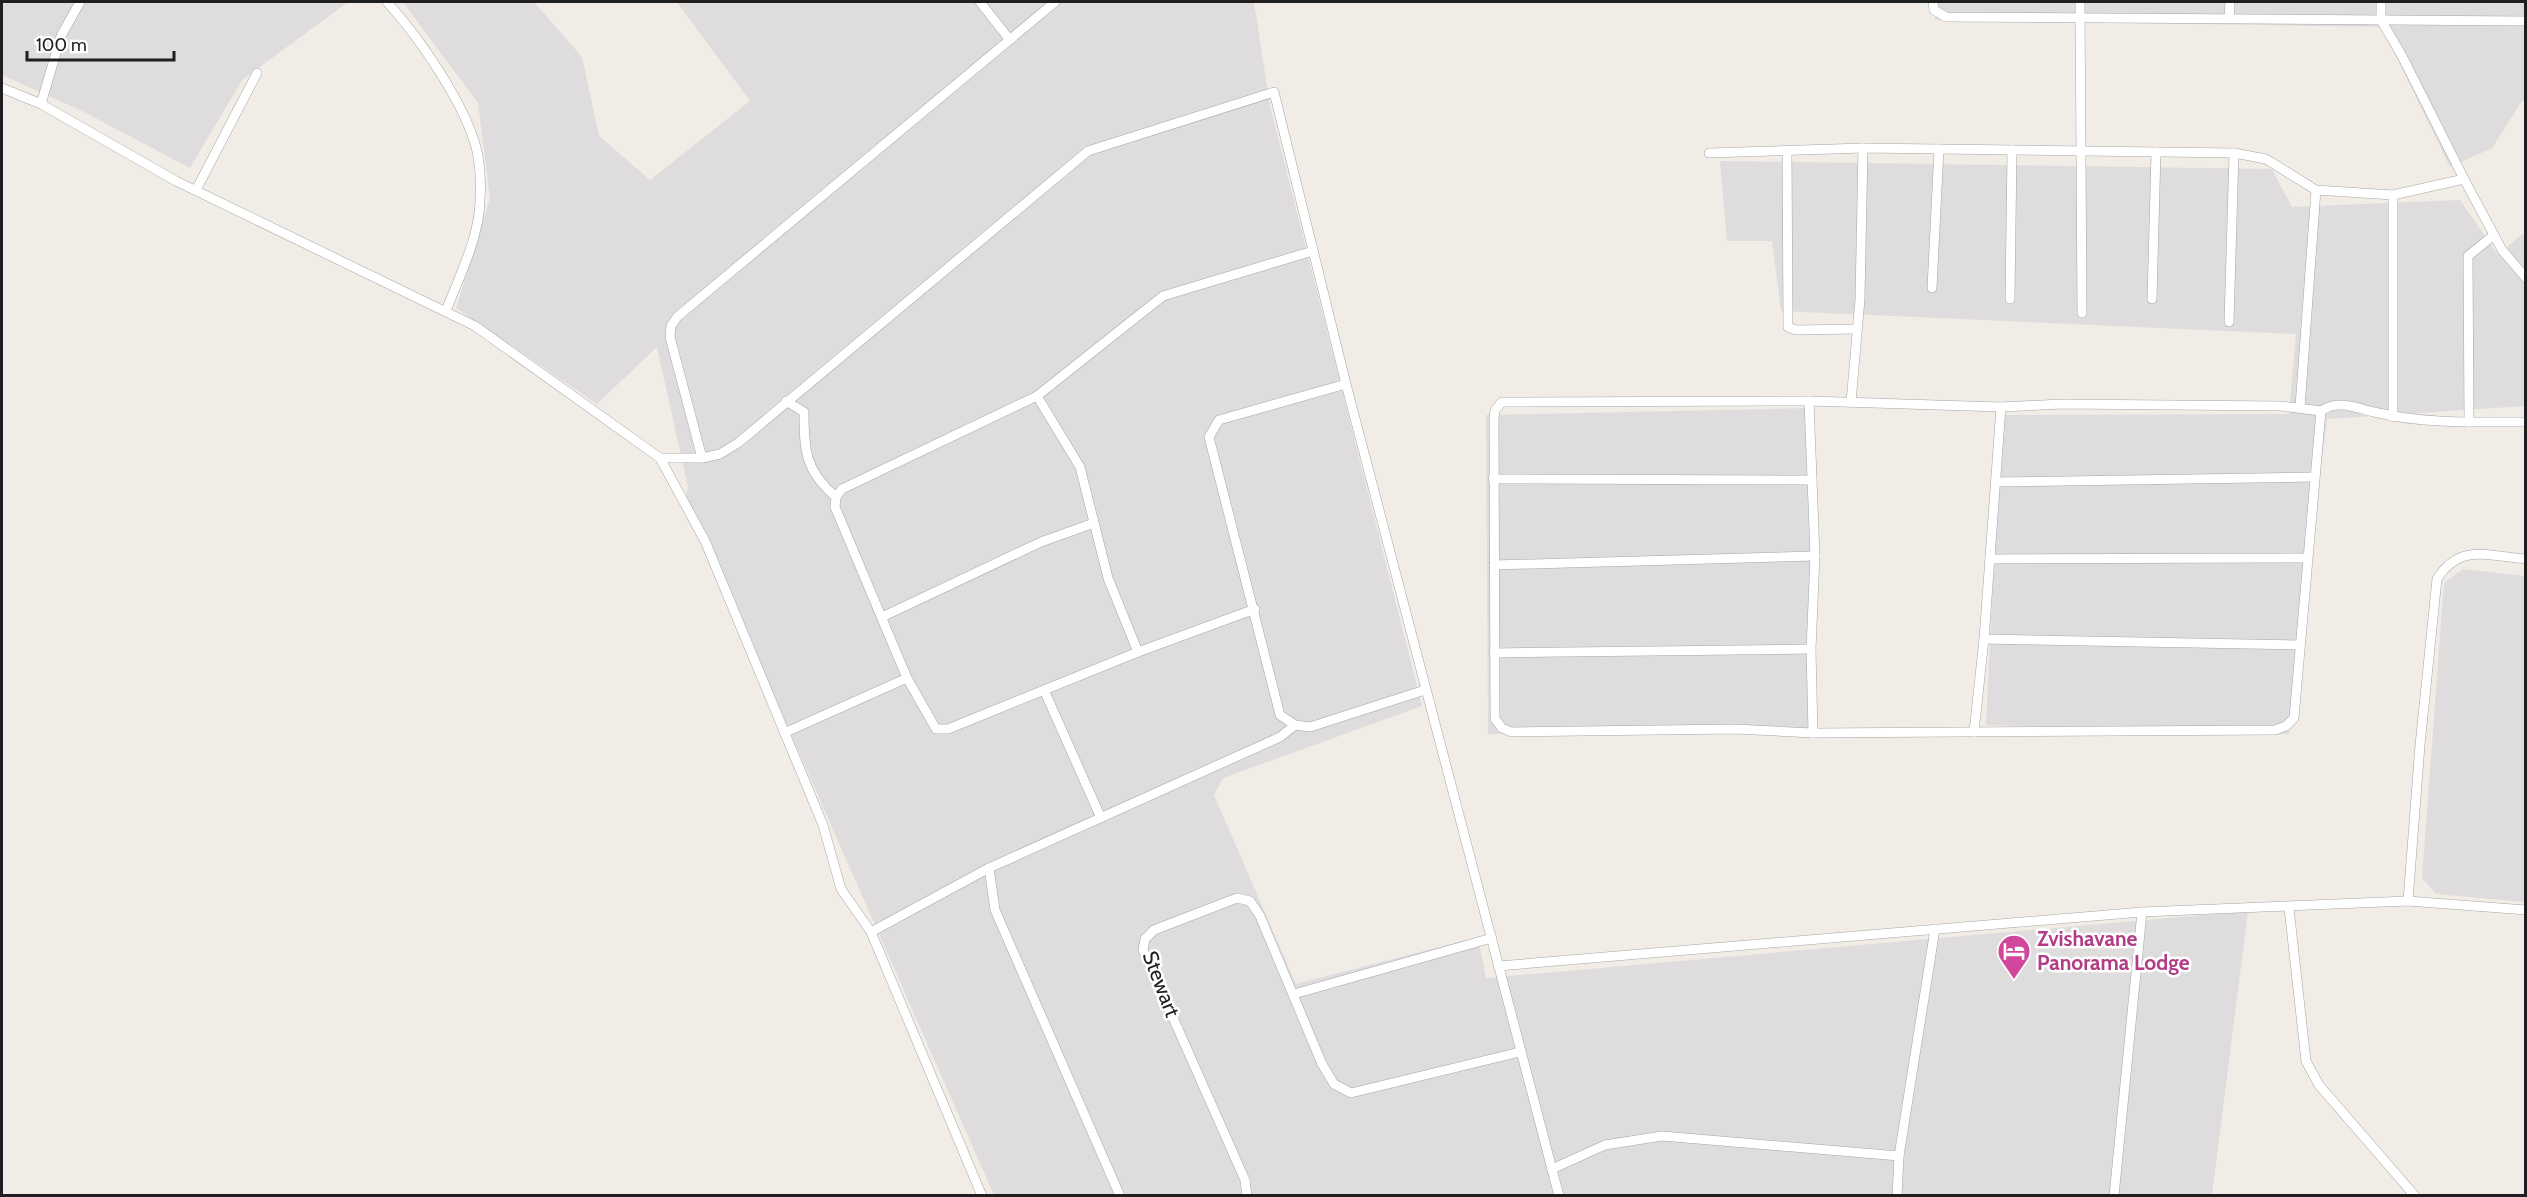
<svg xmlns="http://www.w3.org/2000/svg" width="2527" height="1197" font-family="Cabin,sans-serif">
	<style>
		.residential { fill: #dedcdc }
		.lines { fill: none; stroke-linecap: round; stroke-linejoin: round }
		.street-casing { stroke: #a6a6a6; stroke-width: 10 }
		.street { stroke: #fff; stroke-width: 9 }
		.labels { text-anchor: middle; stroke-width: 5; stroke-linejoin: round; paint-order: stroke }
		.hotel-label { font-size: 21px; font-weight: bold; fill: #b23c85; stroke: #fff; text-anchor: start }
		.street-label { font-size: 21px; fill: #1f1f1f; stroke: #fff }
	</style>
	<rect width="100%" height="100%" fill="#f1ece5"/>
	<g class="residential">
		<path d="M2 2H348L242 80 190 168 82 111 2 75Z"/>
		<path d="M403 2H534L582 57 599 136 650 180 750 101 677 2H1254L1270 106 1422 706 1223 778 1214 795 1296 984 1478 937 1486 978 2248 911 2212 1195H994L686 496 688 487 657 347 597 404 456 308 490 198 478 103Z"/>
		<path d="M1937 2H2525V101H2522L2492 148 2450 167 2382 27 1935 20Z"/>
		<path d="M1720 161 2272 169 2292 207 2460 200 2498 255 2525 232V406L2327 419 2289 734 1986 725 2001 415 2289 414 2296 334 1781 311 1772 241H1727Z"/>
		<path d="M1814 408 1810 733 1488 734 1486 415Z"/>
		<path d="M2463 569 2525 576V902L2436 894 2422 878 2444 583Z"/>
	</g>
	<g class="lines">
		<defs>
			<g id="street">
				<path d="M387 2C419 37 466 105 477 151 480 166 481 186 480 201 479 238 459 277 446 311"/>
				<path d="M980 2 1010 40"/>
				<path d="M1933 2 1934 10 1946 17 2526 21"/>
				<path d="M2080 2 2082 313"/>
				<path d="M2381 2V20L2402 56 2464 179 2502 250 2526 278"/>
				<path d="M2229 19 2230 2"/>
				<path d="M2 88 41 104 176 181 475 326 660 458H702L720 454 738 443 1088 151 1274 92 1346 384 1559 1196"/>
				<path d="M41 104 61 36 80 2"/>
				<path d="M1787 150 1788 327 1796 330 1856 329"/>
				<path d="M1709 153 1863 148 2234 153 2266 159 2316 190 2393 195 2464 179"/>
				<path d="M196 190 257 73"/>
				<path d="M2393 195V417"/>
				<path d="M1932 288 1939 149"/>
				<path d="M2010 299 2012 150"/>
				<path d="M2152 299 2156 152"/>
				<path d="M2229 322 2234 153"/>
				<path d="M1346 384 1219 420 1209 437 1280 715 1295 725 1310 727 1425 690"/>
				<path d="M1037 396 842 489 836 497 835 507 907 678 936 729H948L1138 652 1255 609"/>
				<path d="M786 401 804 412C804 450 805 471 836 497"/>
				<path d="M1809 401 1815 556 1811 649 1813 733"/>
				<path d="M1851 402 1860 299 1863 148"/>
				<path d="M2300 407 2316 190"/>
				<path d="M2321 411 2281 406 2062 404 2001 407 1809 401 1502 402 1495 410 1494 419 1495 719 1502 728 1511 732 1735 729 1813 733 2275 730 2286 726 2294 718 2321 411C2338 399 2356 408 2374 412 2423 424 2475 422 2526 422"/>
				<path d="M2469 422 2468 256 2494 235"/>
				<path d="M660 458 705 541 823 825 841 889 871 932 982 1196"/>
				<path d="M702 458 670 337 671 326 677 317 1055 2"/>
				<path d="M1493 479 1812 480"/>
				<path d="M1995 482 2314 477"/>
				<path d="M1990 559 2307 558"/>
				<path d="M1494 565 1815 556"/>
				<path d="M882 617 1041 542 1094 523"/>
				<path d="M1984 639 2300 645"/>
				<path d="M1138 652 1108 578 1080 467 1037 396 1163 296 1313 251"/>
				<path d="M1494 653 1811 649"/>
				<path d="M1044 690 1101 818"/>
				<path d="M1974 732 1984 639 2001 407"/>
				<path d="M784 733 907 678"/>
				<path d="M989 868 995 910 1120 1196"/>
				<path d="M2408 901 2420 745 2437 579C2460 543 2488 556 2526 559"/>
				<path d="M2289 908 2306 1061 2319 1085 2415 1196"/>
				<path d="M871 932 989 868 1280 737 1295 725"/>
				<path d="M1498 966 2142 912 2408 901 2526 910"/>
				<path d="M1294 994 1492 938"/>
				<path d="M1899 1156 1935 929"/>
				<path d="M1552 1169 1605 1145 1662 1136 1899 1156 1897 1196"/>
				<path d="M1247 1196 1245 1180 1143 950 1145 939 1154 930 1237 898 1250 901 1260 916 1322 1064 1334 1084 1351 1093 1520 1052"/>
				<path d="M2114 1196 2142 912"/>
			</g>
		</defs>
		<use href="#street" class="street-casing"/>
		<use href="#street" class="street"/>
	</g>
	<defs>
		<symbol id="hotel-pin" viewBox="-11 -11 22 30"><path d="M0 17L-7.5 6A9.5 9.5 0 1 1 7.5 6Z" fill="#d1479c" stroke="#fff"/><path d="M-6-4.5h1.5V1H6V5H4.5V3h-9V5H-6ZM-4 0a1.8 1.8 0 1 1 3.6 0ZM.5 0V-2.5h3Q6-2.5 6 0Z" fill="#fff"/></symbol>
	</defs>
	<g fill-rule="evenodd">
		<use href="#hotel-pin" x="1995" y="932" width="38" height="52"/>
	</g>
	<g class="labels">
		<g class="hotel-label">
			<text x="2037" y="946">Zvishavane<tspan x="2037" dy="24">Panorama Lodge</tspan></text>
		</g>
		<g class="street-label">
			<text transform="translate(1161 984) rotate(69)" y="7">Stewart</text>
		</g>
	</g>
	<rect width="2527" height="1197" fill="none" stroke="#1f1f1f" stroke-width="6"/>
	<path d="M27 51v9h147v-9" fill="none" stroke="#1f1f1f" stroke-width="3"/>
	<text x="36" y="51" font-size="18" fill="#1f1f1f" stroke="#ffffff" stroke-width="4.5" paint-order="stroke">100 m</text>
</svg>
